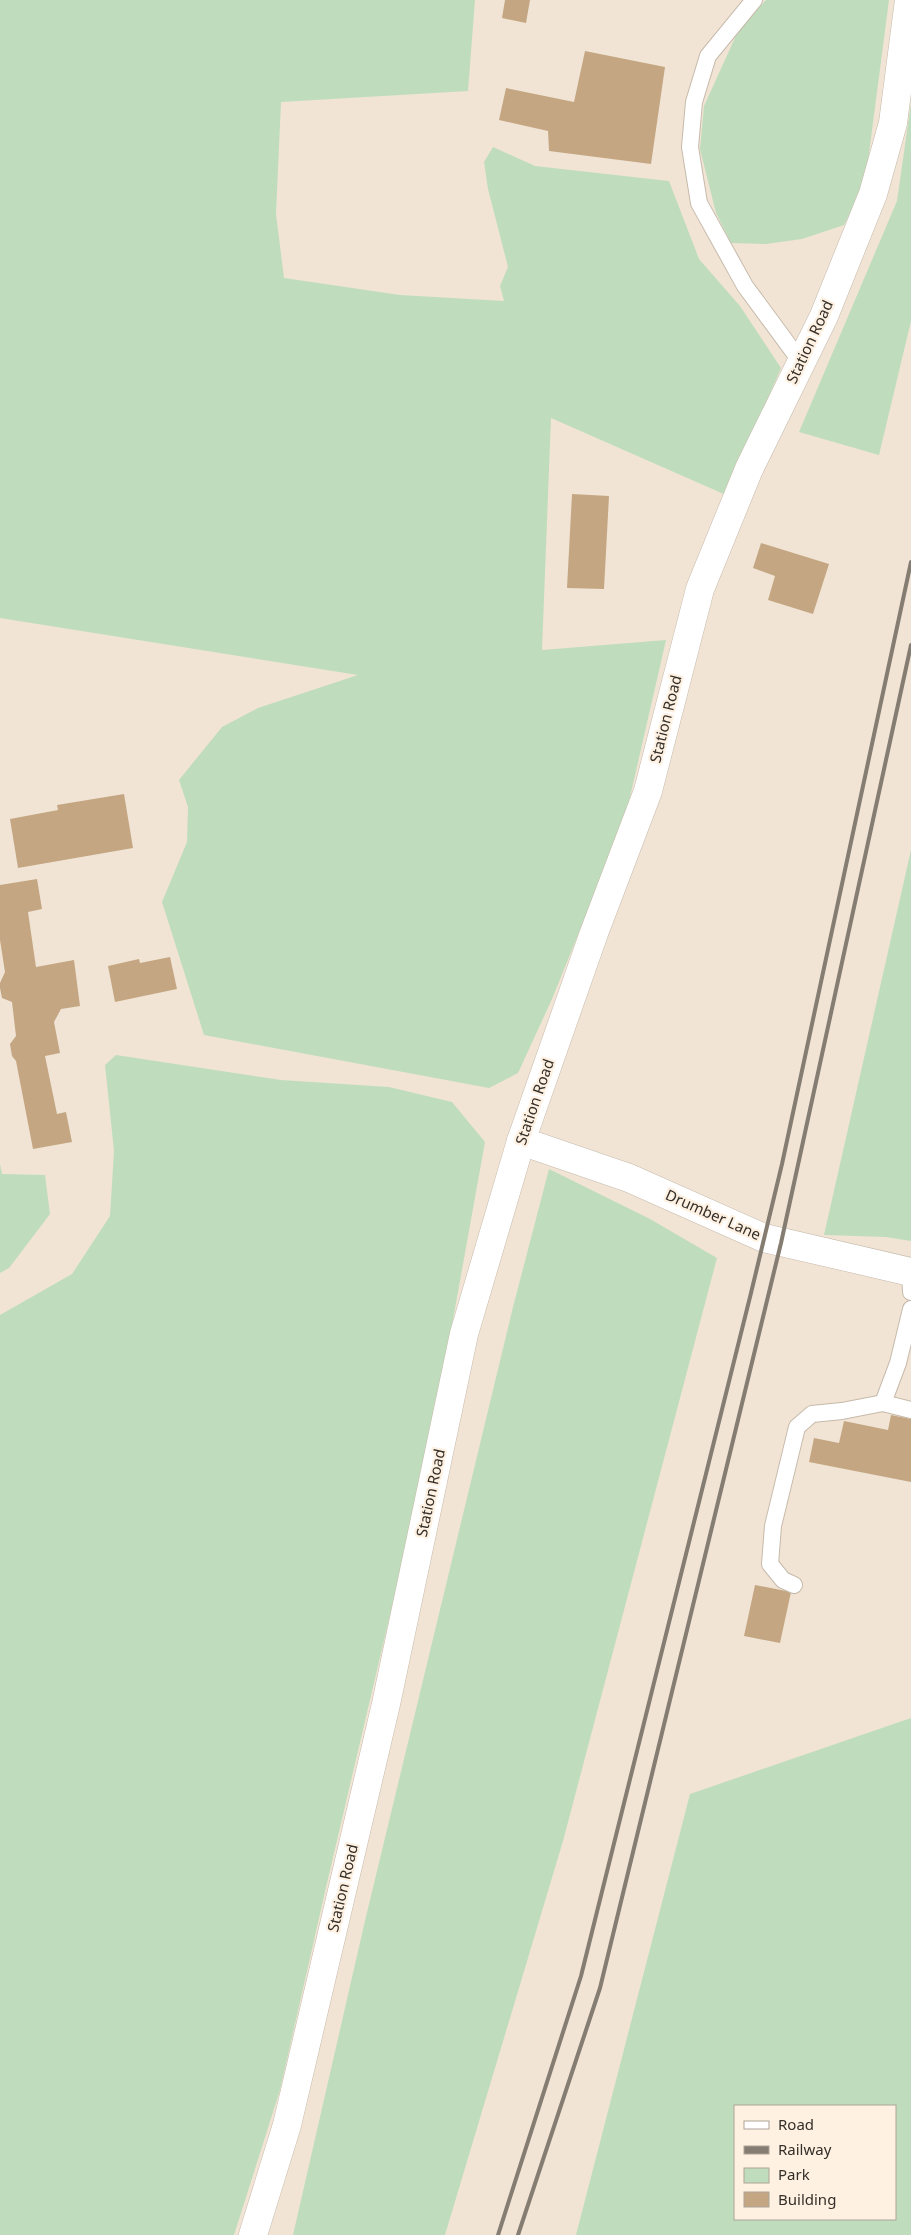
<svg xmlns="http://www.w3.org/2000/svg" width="911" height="2235" font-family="'Noto Sans',sans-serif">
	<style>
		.green { fill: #bfddbc; fill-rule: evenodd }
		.building { fill: #c4a782 }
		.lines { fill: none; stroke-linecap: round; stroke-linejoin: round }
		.lane-casing { stroke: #c6baab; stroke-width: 18 }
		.street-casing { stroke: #c6baab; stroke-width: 29 }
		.secondary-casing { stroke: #c6baab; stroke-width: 29 }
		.lane { stroke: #fff; stroke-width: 16 }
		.street { stroke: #fff; stroke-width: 28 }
		.secondary { stroke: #fff; stroke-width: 28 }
		.rail { stroke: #857c72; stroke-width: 4 }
		.labels { text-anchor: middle; stroke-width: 4.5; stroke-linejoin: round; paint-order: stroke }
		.street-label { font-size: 15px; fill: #342f29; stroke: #fef1e2 }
	</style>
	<rect width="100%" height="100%" fill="#f1e4d5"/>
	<g class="green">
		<path d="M0 0H475L468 91 281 102 276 214 284 278 400 295 504 301 500 286 508 267 488 189 484 162 493 147 535 166 669 181 699 259 740 306 781 368 726 495 551 418 542 650 666 640 625 819 552 999 518 1073 489 1088 204 1035 162 902 187 842 188 807 179 780 222 727 258 708 358 675 0 618Z"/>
		<path d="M766 0H889L865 184 844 225 802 239 766 244 731 243 716 213 700 149 704 106 739 29Z"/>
		<path d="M911 103V321L879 455 799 432 897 201Z"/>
		<path d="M911 850V1241L886 1237 824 1235Z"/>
		<path d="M116 1055 281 1080 389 1087 452 1102 485 1142 432 1436 327 1883 280 2090 234 2235H0V1315L72 1274 110 1216 114 1151 105 1065Z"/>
		<path d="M0 1164 2 1174 45 1175 50 1214 9 1268 0 1273Z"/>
		<path d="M549 1169 650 1219 717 1258 563 1841 445 2235H293L364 1925 513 1307Z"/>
		<path d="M911 1718V2235H576L690 1794ZM735 2106H895V2219H735Z"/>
	</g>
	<g class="building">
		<path d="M505 0H530L526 23 502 18Z"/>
		<path d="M585 51 665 67 651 164 549 151 548 131 499 120 506 88 574 102Z"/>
		<path d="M572 494 609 496 604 589 567 588Z"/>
		<path d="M761 543 829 564 813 614 768 600 775 576 753 568Z"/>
		<path d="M124 794 133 848 18 868 10 819 58 810 57 805Z"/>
		<path d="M37 879 42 909 28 912 36 967 74 960 80 1006 61 1009 54 1022 60 1053 45 1056 57 1114 66 1112 72 1142 33 1149 16 1061 12 1056 10 1044 16 1036 12 1002 2 998 0 988V983L5 972 0 940V885Z"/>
		<path d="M170 957 177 989 115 1002 108 966 139 959 140 963Z"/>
		<path d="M891 1415 911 1419V1482L809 1462 814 1438 839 1443 844 1421 888 1430Z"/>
		<path d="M755 1585 791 1592 780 1643 744 1636Z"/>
	</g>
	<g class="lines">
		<defs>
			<g id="lane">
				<path d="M754 0 708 56 694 102 690 147 699 203 745 286 801 362"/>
				<path d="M910 1272 911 1292"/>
				<path d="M883 1403 911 1410"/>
				<path d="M794 1585 783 1580 770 1564 773 1526 797 1427 812 1414 842 1411 883 1403 898 1363 911 1309"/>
			</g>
			<path id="street" d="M521 1141 629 1178 764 1238 911 1272"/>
			<path id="secondary" d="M253 2235 287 2125 386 1704 464 1334 521 1141 594 933 648 791 700 589 749 469 824 316 873 194 893 123 909 0"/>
		</defs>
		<use href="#lane" class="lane-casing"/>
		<use href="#street" class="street-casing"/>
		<use href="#secondary" class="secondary-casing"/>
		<use href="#lane" class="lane"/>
		<use href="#street" class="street"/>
		<use href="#secondary" class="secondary"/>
		<g class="rail">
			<path d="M498 2235 581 1976 751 1293 782 1164 911 562"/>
			<path d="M518 2235 600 1988 781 1243 911 645"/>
		</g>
	</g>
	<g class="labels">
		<g class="street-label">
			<text transform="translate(810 342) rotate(-65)" y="5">Station Road</text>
			<text transform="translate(666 719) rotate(-76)" y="5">Station Road</text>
			<text transform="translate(535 1102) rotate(-71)" y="5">Station Road</text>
			<text transform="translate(713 1215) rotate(24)" y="5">Drumber Lane</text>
			<text transform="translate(431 1493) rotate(-78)" y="5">Station Road</text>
			<text transform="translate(343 1888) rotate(-77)" y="5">Station Road</text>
		</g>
	</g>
	<rect x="734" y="2105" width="162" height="115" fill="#fef1e2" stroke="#ada398"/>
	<rect x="744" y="2121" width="25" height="8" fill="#ffffff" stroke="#ada398"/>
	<text x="778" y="2130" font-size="15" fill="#342f29">Road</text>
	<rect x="744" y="2146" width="25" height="8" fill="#857c72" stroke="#ada398"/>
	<text x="778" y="2155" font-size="15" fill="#342f29">Railway</text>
	<rect x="744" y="2168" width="25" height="15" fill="#bfddbc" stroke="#ada398"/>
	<text x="778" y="2180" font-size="15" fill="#342f29">Park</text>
	<rect x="744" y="2192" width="25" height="15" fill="#c4a782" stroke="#ada398"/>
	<text x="778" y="2205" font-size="15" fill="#342f29">Building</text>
</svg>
